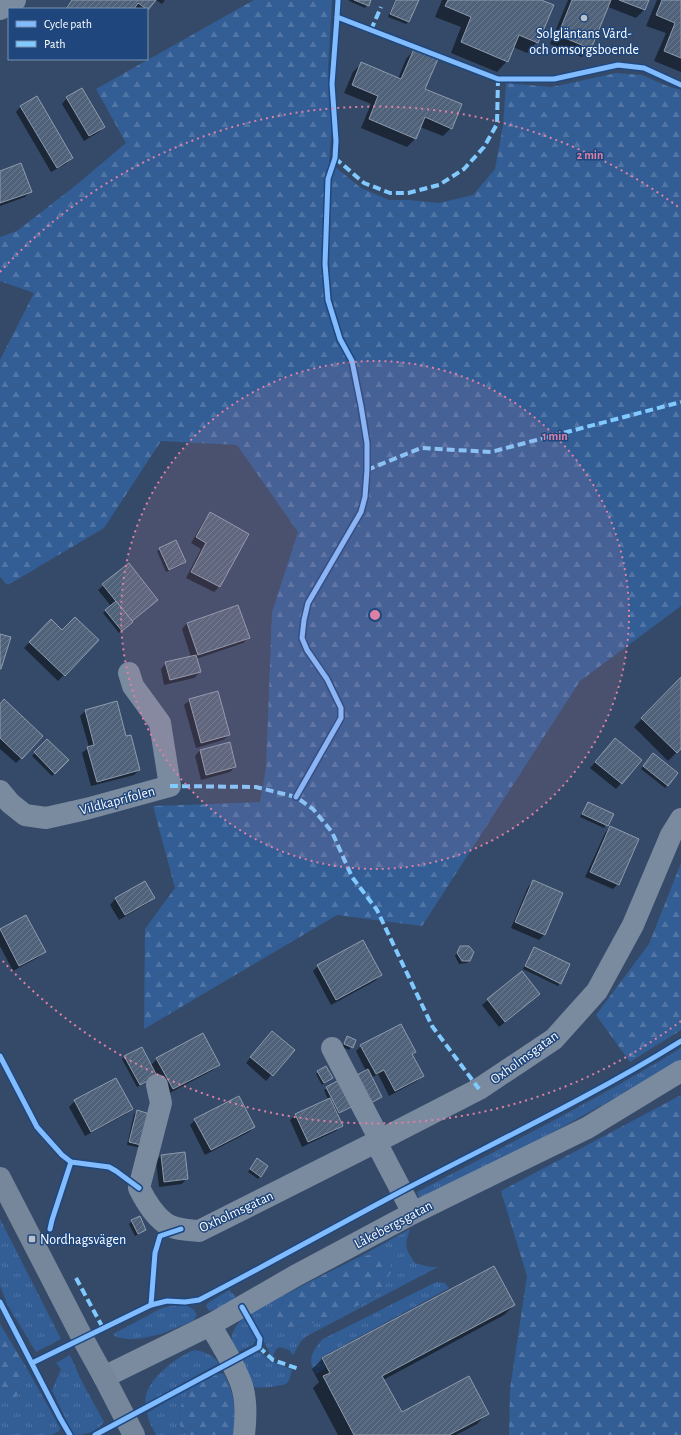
<svg xmlns="http://www.w3.org/2000/svg" width="681" height="1435" font-family="'Alegreya Sans',sans-serif">
	<style>
		.grass { fill: url(#grass-tufts) }
		.forest { fill: url(#forest-firs) }
		.shadow { fill: #0007 }
		.building { fill: url(#building-hatch); stroke: #8e9bae }
		.lines { fill: none; stroke-linecap: round; stroke-linejoin: round }
		.street { stroke: #7a8a9f; stroke-width: 22 }
		.secondary { stroke: #76869b; stroke-width: 22 }
		.quiet { stroke: #80caff; stroke-width: 4; stroke-dasharray: 8 4; stroke-linecap: butt }
		.cycleway-casing { stroke: #1f477e; stroke-width: 8 }
		.cycleway { stroke: #80bcff; stroke-width: 5 }
		.ring { fill: none; stroke: #dd80a5; stroke-width: 2; stroke-dasharray: 2 4 }
		.poi-dot { fill: #b8c0ca; stroke: #1f477e; stroke-width: 1.5 }
		.labels { text-anchor: middle; stroke-width: 3; stroke-linejoin: round; paint-order: stroke }
		.poi-label { font-size: 14px; fill: #fff; stroke: #1f477e }
		.street-label { font-size: 14px; fill: #fff; stroke: #1f477e }
		.centre { fill: #dd80a5; stroke: #1f477e; stroke-width: 2 }
		.ring-label { font-size: 12px; text-anchor: middle; font-weight: bold; fill: #dd80a5; stroke: #1f477e; stroke-width: 3; stroke-linejoin: round; paint-order: stroke }
	</style>
	<defs>
		<pattern id="grass-tufts" width="24" height="20" patternUnits="userSpaceOnUse"><rect width="24" height="20" fill="#325d95"/><path d="M3 7l-1-3M5 7V3M7 7l1-3M15 17l-1-3M17 17v-4M19 17l1-3" fill="none" stroke="#5175a5"/></pattern>
		<pattern id="forest-firs" width="22" height="20" patternUnits="userSpaceOnUse"><rect width="22" height="20" fill="#325d95"/><path d="M5 1l3.5 6h-7zM16 11l3.5 6h-7z" fill="#5175a5"/></pattern>
		<pattern id="building-hatch" width="6" height="6" patternUnits="userSpaceOnUse"><rect width="6" height="6" fill="#50627a"/><path d="M-1 1l2-2M0 6l6-6M5 7l2-2" fill="none" stroke="#6a7a8e"/></pattern>
	</defs>
	<rect width="100%" height="100%" fill="#354a68"/>
	<g class="grass">
		<path d="M681 1048V1059L622 1094 523 1149 422 1199 419 1198 417 1192C506 1145 595 1101 681 1048Z"/>
		<path d="M0 1219 61 1339 36 1352 7 1304 0 1285Z"/>
		<path d="M410 1229C404 1247 405 1248 415 1263L430 1267H438L307 1336 301 1341 293 1355 289 1350 280 1347 276 1349 273 1355 276 1359 271 1356 250 1313 288 1293 278 1309 281 1324 288 1327 305 1326 333 1315 360 1305 373 1297 384 1285 379 1253 359 1257Z"/>
		<path d="M436 1282 445 1283 449 1288 320 1358 326 1368 316 1374C306 1360 313 1350 323 1339Z"/>
		<path d="M229 1290 235 1296V1299L221 1307 209 1311 206 1306 208 1303Z"/>
		<path d="M186 1305 194 1310 197 1315 193 1321 164 1333 152 1336 138 1339H127L116 1337 113 1334 160 1309 170 1306Z"/>
		<path d="M242 1319H246L257 1338 253 1345 236 1353C228 1338 232 1331 242 1319Z"/>
		<path d="M195 1350C205 1352 213 1355 219 1363L146 1404C140 1384 179 1354 195 1350Z"/>
		<path d="M256 1352 262 1353 269 1360 290 1369 292 1370 289 1380 286 1384C280 1386 260 1389 254 1387L241 1360Z"/>
		<path d="M70 1355 82 1382 104 1422C96 1432 86 1435 73 1435L52 1390 61 1369 56 1363Z"/>
		<path d="M29 1372 60 1428 59 1431 52 1435H0V1395L6 1402 19 1394Z"/>
		<path d="M189 1388 186 1398 181 1405 180 1426 189 1435H156L149 1421 147 1413Z"/>
	</g>
	<g class="forest">
		<path d="M254 0H332L328 69 332 126 329 162 361 188 389 200H409L439 203 473 195 495 169 503 126 506 83 552 87 616 73 642 75 667 86 681 90V606L580 681 422 926 337 915 144 1029 145 929 175 888 153 806 260 802 266 768 272 612 298 532 237 445 161 441 104 528 8 585 0 577V360L34 293 0 281V237L17 231 75 186 126 143 96 89Z"/>
		<path d="M681 863V1030L630 1062 596 1015 649 944Z"/>
		<path d="M681 1095V1435H509L510 1389 527 1276 501 1191Z"/>
		<path d="M379 1253 387 1257 392 1270 384 1285 373 1297 360 1305 305 1326 288 1327 281 1324 277 1317 278 1309 288 1293 359 1257Z"/>
		<path d="M0 1324 29 1372C24 1383 20 1400 6 1402L0 1395Z"/>
		<path d="M219 1373 224 1374C235 1394 236 1412 233 1435H189L180 1426 181 1405 186 1398 189 1388Z"/>
	</g>
	<g class="shadow">
		<path d="M72 0H154L147 10V9H65Z"/>
		<path d="M156 0H165L162 4Z"/>
		<path d="M349 0H370L365 8 349 1Z"/>
		<path d="M395 0H418L408 22 406 24 388 17Z"/>
		<path d="M442 0H538L537 42 527 53 513 47 507 61 497 72 451 53 461 27 435 17Z"/>
		<path d="M568 0H648L644 10 636 18 608 7 590 48 582 57 550 44Z"/>
		<path d="M657 0H681V72L654 61 666 33 646 26Z"/>
		<path d="M414 50 424 90 451 128 443 136 420 127 415 139 407 147 361 128 371 104 344 93 353 72 361 64 398 79 406 59Z"/>
		<path d="M67 98 104 126 99 132 84 141 62 104Z"/>
		<path d="M21 106 72 158 66 164 51 172 16 112Z"/>
		<path d="M0 172 31 191 25 197 0 206Z"/>
		<path d="M211 513 248 534 219 587 214 592 186 578 201 549 191 543 205 519Z"/>
		<path d="M160 549 185 562 182 565 166 572 157 551Z"/>
		<path d="M128 565 131 621 129 625 119 633 103 613 111 606 98 590Z"/>
		<path d="M238 606 248 638 243 643 196 659 200 672 194 678 164 685 161 669 166 663 191 657 182 629 187 623Z"/>
		<path d="M51 620 62 631 98 640 58 681 24 648Z"/>
		<path d="M681 679V748L668 761 634 727Z"/>
		<path d="M190 700 229 735 223 740 196 748 184 705Z"/>
		<path d="M0 705 21 758 16 763 0 749Z"/>
		<path d="M85 711 126 737 139 770 134 775 91 786 82 753 89 747 80 716Z"/>
		<path d="M47 740 67 760 52 776 32 756Z"/>
		<path d="M610 745 641 760 616 789 590 768Z"/>
		<path d="M200 750 235 767 230 772 201 780 195 756Z"/>
		<path d="M651 757 677 773 665 788 641 769Z"/>
		<path d="M588 803 612 814 604 828 580 817Z"/>
		<path d="M610 827 618 884 613 889 585 877 605 833Z"/>
		<path d="M533 881 545 934 539 940 511 928 528 887Z"/>
		<path d="M145 882 154 898 148 903 119 920 110 905 115 899Z"/>
		<path d="M26 917 45 951 39 957 13 971 0 946V930Z"/>
		<path d="M460 947 469 961 467 963 459 964 455 956Z"/>
		<path d="M535 948 560 983 558 986 523 969Z"/>
		<path d="M318 966 381 975 375 981 331 1005 313 971Z"/>
		<path d="M539 994 499 1027 482 1005 488 1000Z"/>
		<path d="M267 1038 293 1050 266 1081 246 1063Z"/>
		<path d="M347 1038 355 1041 349 1050 342 1047Z"/>
		<path d="M361 1046 415 1052 411 1056 422 1076 417 1081 389 1096 378 1074 371 1078 381 1097 366 1106V1071L356 1051Z"/>
		<path d="M125 1056 151 1065 157 1059 218 1065 213 1070 168 1094 154 1078 137 1087 122 1059Z"/>
		<path d="M318 1072 332 1078 322 1085 316 1074Z"/>
		<path d="M115 1079 131 1109 126 1114 85 1136 69 1107 75 1101Z"/>
		<path d="M339 1081 351 1106 336 1115 342 1125 336 1131 302 1147 290 1120 295 1115 328 1099 324 1090Z"/>
		<path d="M137 1112 142 1148 127 1145 134 1114Z"/>
		<path d="M195 1120 254 1127 249 1132 205 1155 190 1125Z"/>
		<path d="M161 1155 187 1178 182 1184 159 1187 156 1161Z"/>
		<path d="M255 1162 267 1166 258 1179 248 1172Z"/>
		<path d="M132 1221 145 1230 135 1236 129 1224Z"/>
		<path d="M494 1267 514 1305 504 1315 383 1380 401 1414 487 1413 477 1424 456 1435H338L313 1388 319 1382 312 1369 322 1359Z"/>
	</g>
	<g class="building">
		<path d="M72 0H156L148 10 138 3 134 9H125L123 8 122 9H66Z"/>
		<path d="M354 0H371L369 6Z"/>
		<path d="M396 0H419L409 22 390 14Z"/>
		<path d="M448 0H541L554 5 538 43 519 35 508 62 461 42 471 17 445 6Z"/>
		<path d="M572 0H611L591 49 558 35Z"/>
		<path d="M619 0H649L645 10Z"/>
		<path d="M662 0H681V58L664 51 675 23 656 15Z"/>
		<path d="M414 49 438 59 425 89 462 104 452 129 425 117 416 139 369 119 378 96 352 85 361 62 401 79Z"/>
		<path d="M82 88 105 127 89 136 66 97Z"/>
		<path d="M37 96 73 158 57 168 20 106Z"/>
		<path d="M21 163 32 192 0 203V171Z"/>
		<path d="M210 512 249 534 220 587 191 572 206 543 196 537Z"/>
		<path d="M176 540 186 562 169 570 159 548Z"/>
		<path d="M129 563 158 600 132 621 102 584Z"/>
		<path d="M116 601 133 622 122 631 105 610Z"/>
		<path d="M238 605 250 638 198 655 187 623Z"/>
		<path d="M75 617 99 640 65 676 29 642 51 619 62 630Z"/>
		<path d="M0 634 11 637 1 669H0Z"/>
		<path d="M196 655 201 672 170 680 165 662Z"/>
		<path d="M681 677V749L677 753 641 718Z"/>
		<path d="M218 691 230 735 201 743 189 699Z"/>
		<path d="M4 699 43 736 22 759 0 738V704Z"/>
		<path d="M117 701 126 736 131 735 140 770 97 782 87 747 94 745 85 710Z"/>
		<path d="M615 738 642 760 622 784 595 762Z"/>
		<path d="M47 739 69 760 55 774 34 752Z"/>
		<path d="M230 742 236 767 206 775 200 750Z"/>
		<path d="M653 753 678 773 668 786 643 766Z"/>
		<path d="M588 802 614 814 608 826 582 814Z"/>
		<path d="M610 826 639 839 619 885 590 872Z"/>
		<path d="M533 880 563 893 545 935 515 922Z"/>
		<path d="M145 881 155 898 125 915 115 898Z"/>
		<path d="M26 915 46 952 19 966 0 929Z"/>
		<path d="M363 940 382 975 336 1000 317 965Z"/>
		<path d="M460 946H469L474 952 470 961H462L457 953Z"/>
		<path d="M534 947 570 964 561 984 525 966Z"/>
		<path d="M522 971 540 994 505 1022 487 999Z"/>
		<path d="M401 1024 416 1052 412 1054 424 1076 395 1091 384 1070 376 1074 360 1045Z"/>
		<path d="M272 1031 295 1050 273 1076 250 1057Z"/>
		<path d="M203 1033 220 1065 173 1089 156 1058Z"/>
		<path d="M347 1036 356 1040 353 1048 344 1044Z"/>
		<path d="M142 1047 157 1076 140 1085 124 1056Z"/>
		<path d="M326 1066 333 1078 324 1083 317 1071Z"/>
		<path d="M368 1069 382 1097 369 1104 355 1076Z"/>
		<path d="M116 1078 133 1109 91 1132 74 1100Z"/>
		<path d="M339 1080 353 1106 339 1113 326 1087Z"/>
		<path d="M239 1096 255 1127 211 1150 194 1119Z"/>
		<path d="M330 1098 343 1126 308 1142 295 1114Z"/>
		<path d="M137 1110 153 1115 145 1146 129 1142Z"/>
		<path d="M185 1152 188 1179 164 1182 161 1155Z"/>
		<path d="M257 1158 268 1166 261 1177 250 1169Z"/>
		<path d="M140 1216 146 1230 138 1234 131 1220Z"/>
		<path d="M494 1266 515 1305 382 1376 402 1412 469 1376 489 1414 449 1435H354L323 1376 330 1373 322 1358Z"/>
	</g>
	<g class="lines">
		<g class="street">
			<path d="M0 9 15 0"/>
			<path d="M0 791 10 803 25 815 46 818 86 809 170 786 160 723 133 686 129 673"/>
			<path d="M332 1048 380 1140"/>
			<path d="M157 1085 161 1103 139 1188C145 1200 154 1215 165 1223 174 1230 188 1230 199 1231L376 1142"/>
			<path d="M413 1213 376 1142 479 1089 554 1039 597 991 633 925 671 835 681 819"/>
			<path d="M210 1325C221 1343 233 1362 241 1383 247 1399 246 1418 244 1435"/>
			<path d="M104 1377 210 1325 295 1276 413 1213 587 1128 681 1071"/>
		</g>
		<path class="secondary" d="M0 1178 83 1339 104 1377 134 1435"/>
		<g class="quiet">
			<path d="M371 30 381 7"/>
			<path d="M335 158 364 183 390 193H408L439 185 464 169 484 147 497 124 498 79"/>
			<path d="M367 470 421 448 491 452 681 402"/>
			<path d="M170 786 256 787 296 797 313 809 332 832 352 877 377 910 432 1026 479 1089"/>
			<path d="M76 1278 103 1328"/>
			<path d="M259 1347 273 1360 299 1369"/>
		</g>
		<defs>
			<g id="cycleway">
				<path d="M338 0 337 17 498 79H554L618 65 644 68 681 85"/>
				<path d="M296 797 341 718V708L327 679 307 650 302 638 304 620 308 603 361 512 365 497 367 470V443L361 406 352 361 340 339 328 300 325 264 328 179 335 158 336 141 332 84 337 17"/>
				<path d="M0 1056 37 1127 62 1155 71 1162 109 1167 116 1171 139 1188"/>
				<path d="M50 1229 52 1220 71 1162"/>
				<path d="M0 1302 60 1418 70 1435"/>
				<path d="M151 1305 155 1253 160 1236 181 1229"/>
				<path d="M32 1363 151 1305 167 1301 185 1302 199 1300C267 1265 334 1227 402 1191 495 1142 591 1097 681 1041"/>
				<path d="M95 1435 259 1347 260 1339 242 1307"/>
			</g>
		</defs>
		<use href="#cycleway" class="cycleway-casing"/>
		<use href="#cycleway" class="cycleway"/>
	</g>
	<circle cx="375" cy="615" r="254" fill="#dd80a5" fill-opacity=".12"/>
	<g class="ring">
		<circle cx="375" cy="615" r="254"/>
		<path d="M681 1021A508 508 0 0 1 0 958M0 272A508 508 0 0 1 681 209"/>
	</g>
	<g class="poi-dot">
		<circle cx="584" cy="18" r="4"/>
		<rect x="28" y="1235" width="8" height="8" rx="2"/>
	</g>
	<g class="labels">
		<g class="poi-label">
			<text x="584" y="38">Solgläntans Vård-<tspan x="584" dy="16">och omsorgsboende</tspan></text>
			<text x="40" y="1244" text-anchor="start">Nordhagsvägen</text>
		</g>
		<g class="street-label">
			<text transform="translate(117 800) rotate(-15)" y="5">Vildkaprifolen</text>
			<text transform="translate(524 1057) rotate(-36)" y="5">Oxholmsgatan</text>
			<text transform="translate(236 1211) rotate(-25)" y="5">Oxholmsgatan</text>
			<text transform="translate(393 1224) rotate(-28)" y="5">Låkebergsgatan</text>
		</g>
	</g>
	<circle cx="375" cy="615" r="6" class="centre"/>
	<g class="ring-label">
		<text x="590" y="159">2 min</text>
		<text x="555" y="440">1 min</text>
	</g>
	<rect x="8" y="8" width="140" height="52" fill="#1f477e" stroke="#7991b2"/>
	<rect x="16" y="21" width="20" height="6" fill="#80bcff" stroke="#7991b2"/>
	<text x="44" y="28" font-size="12" fill="#ffffff">Cycle path</text>
	<rect x="16" y="41" width="20" height="6" fill="#80caff" stroke="#7991b2"/>
	<text x="44" y="48" font-size="12" fill="#ffffff">Path</text>
</svg>
